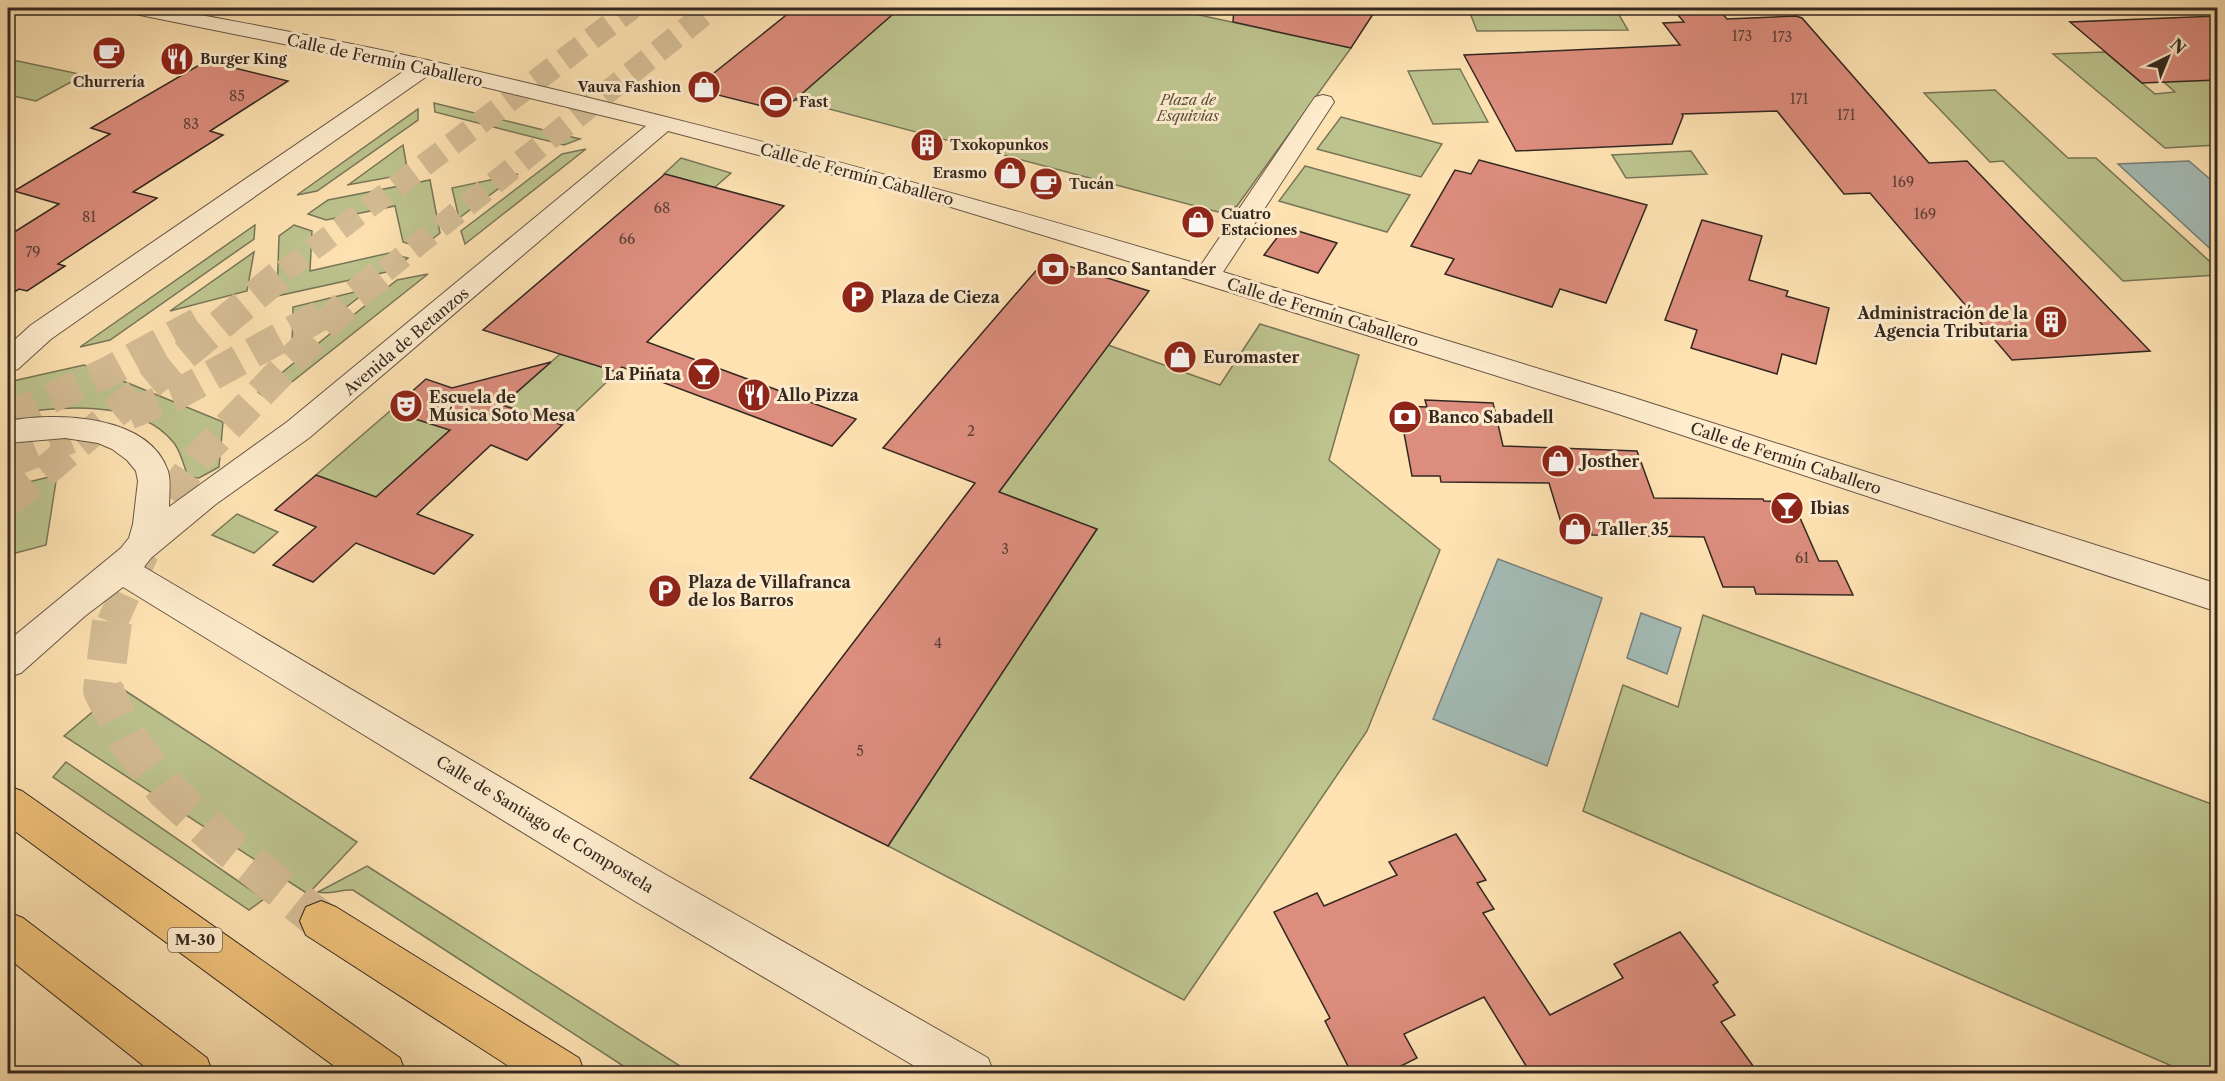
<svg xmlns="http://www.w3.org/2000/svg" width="2225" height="1081" font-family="'Libre Caslon Text',serif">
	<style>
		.green { fill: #bdc48e; stroke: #787658; stroke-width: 1.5 }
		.water { fill: #a4bcb7; stroke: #77817b; stroke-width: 1.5 }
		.building { fill: #dc8d7d; stroke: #332821; stroke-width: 1.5 }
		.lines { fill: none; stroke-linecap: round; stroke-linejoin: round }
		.highway-tunnel-far2 { stroke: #d5bd95; stroke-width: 23; stroke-dasharray: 23 12; stroke-linecap: butt }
		.highway-tunnel-far1 { stroke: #d5bd95; stroke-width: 31; stroke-dasharray: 31 15; stroke-linecap: butt }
		.highway-tunnel { stroke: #d5bd95; stroke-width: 40; stroke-dasharray: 40 20; stroke-linecap: butt }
		.minor-casing { stroke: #665645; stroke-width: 2 }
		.highway-casing { stroke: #332821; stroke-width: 2 }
		.minor { fill: #feeccd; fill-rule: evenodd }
		.highway { fill: #efc179; fill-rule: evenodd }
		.labels { text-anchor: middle; stroke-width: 6; stroke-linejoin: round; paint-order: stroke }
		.number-label { font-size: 14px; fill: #5d4138 }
		.far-poi-label { font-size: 14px; font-weight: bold; fill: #332821; stroke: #feeccd; text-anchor: start }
		.far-park-label { font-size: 14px; font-style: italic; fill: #564f3c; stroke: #feeccd }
		.shield { fill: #feeccd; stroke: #706355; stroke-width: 1.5 }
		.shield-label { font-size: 15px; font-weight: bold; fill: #332821 }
		.street-label { font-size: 16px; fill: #332821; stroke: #feeccd }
		.poi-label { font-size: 16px; font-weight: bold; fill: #332821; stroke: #feeccd; text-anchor: start }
	</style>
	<rect width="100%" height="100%" fill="#fee2b2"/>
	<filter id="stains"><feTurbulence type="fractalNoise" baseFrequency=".00333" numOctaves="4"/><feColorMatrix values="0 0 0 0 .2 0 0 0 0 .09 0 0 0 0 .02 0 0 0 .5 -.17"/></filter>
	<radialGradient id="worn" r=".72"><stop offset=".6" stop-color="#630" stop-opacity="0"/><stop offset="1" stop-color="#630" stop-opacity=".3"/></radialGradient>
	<g class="green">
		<path d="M899 8H1167L1351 48 1237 206 1218 212 795 100Z"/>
		<path d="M1468 8H1615L1628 30 1477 31Z"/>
		<path d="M2105 52 2155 94 2175 92 2164 82 2156 61 2217 58V145L2165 148 2053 54Z"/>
		<path d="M8 59 84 75 36 101 8 95Z"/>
		<path d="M1460 69 1488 122 1433 124 1408 71Z"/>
		<path d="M1995 90 2068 158H2096L2217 268V275L2123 281 2003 161 1990 162 1924 93Z"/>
		<path d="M434 103 580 139 564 145 435 112Z"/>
		<path d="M418 109V120L317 191 297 195Z"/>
		<path d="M1341 117 1442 144 1421 177 1317 149Z"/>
		<path d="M403 145 408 174 347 185H348Z"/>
		<path d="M586 149 465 244 461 231 562 154Z"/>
		<path d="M1691 151 1707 174 1626 178 1612 155Z"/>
		<path d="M681 158 731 173 714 188 664 174Z"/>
		<path d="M1305 166 1410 195 1387 232 1279 201Z"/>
		<path d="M518 174 459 218 452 188Z"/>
		<path d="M430 180 440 233 421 248 403 242 395 206 326 220 308 214 328 200Z"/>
		<path d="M255 225 254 239 110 340 80 347Z"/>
		<path d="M294 225 312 231 310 271 389 253 408 258 391 271 277 296 279 236Z"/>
		<path d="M254 252 247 291 170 311Z"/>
		<path d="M428 274 269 400 258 392 397 280Z"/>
		<path d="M371 288 292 349 293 307Z"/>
		<path d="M1260 324 1359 355 1329 460 1440 550 1367 731 1184 1000 888 846 1097 529 999 492 1108 345 1220 385Z"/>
		<path d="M560 354 617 372 562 425 503 405Z"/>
		<path d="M84 365 223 422 219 467 199 478 188 477C184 466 181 452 174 443 139 398 56 406 8 415V388L13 381Z"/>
		<path d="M390 411 450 430 376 497 316 475Z"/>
		<path d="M57 475 46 545 8 555V487Z"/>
		<path d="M237 514 278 532 254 553 212 535Z"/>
		<path d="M1703 615 2217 806V1073H2188L1583 811 1623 685 1678 707Z"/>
		<path d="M121 688 357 842 308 894 64 736Z"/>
		<path d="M66 762 264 899 249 910 53 777Z"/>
		<path d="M367 866 691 1073H634L353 890C340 889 331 895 318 892Z"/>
	</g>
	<g class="water">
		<path d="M2189 161 2217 185V255L2118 164Z"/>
		<path d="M1498 559 1602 598 1547 766 1433 719Z"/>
		<path d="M1641 613 1681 628 1667 674 1627 658Z"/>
	</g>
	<g class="building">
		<path d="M795 8H900L782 111 694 89Z"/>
		<path d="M1234 8H1377L1351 48 1233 22Z"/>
		<path d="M1672 8H1718L1727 19 1796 16 1802 18 1929 163 1967 161 2150 351 2012 360 1870 193 1844 194 1777 111 1682 114 1683 116 1672 144 1516 151 1464 55 1680 45 1663 23 1684 22Z"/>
		<path d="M2217 16V80L2142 83 2070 22Z"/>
		<path d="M206 61 288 81 210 131 223 135 133 192 157 198 58 264 65 266 27 291 19 289 8 296V236L59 204 14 191 110 134 91 128Z"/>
		<path d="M1479 160 1647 205 1606 303 1560 289 1552 307 1445 274 1454 259 1411 246 1455 170 1471 174Z"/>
		<path d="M665 174 784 206 647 342 856 419 832 446 622 367 617 372 483 330Z"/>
		<path d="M1702 220 1762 236 1749 280 1788 291 1786 296 1829 308 1816 364 1782 354 1777 374 1691 348 1697 330 1665 320Z"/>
		<path d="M1285 227 1337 243 1318 273 1264 255Z"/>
		<path d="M1046 259 1149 291 999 492 1097 529 888 846 750 778 975 483 883 448Z"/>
		<path d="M551 362 502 405 562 425 527 460 491 445 417 514 473 535 434 574 356 543 313 582 273 565 316 527 275 510 316 475 376 497 450 430 390 411 426 379 452 388Z"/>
		<path d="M1425 400 1493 403 1503 446 1637 451 1654 498 1763 499 1764 501 1793 502 1819 561H1837L1853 595 1756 594 1754 587H1723L1704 537 1592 535 1591 530 1563 529 1549 483 1441 482 1440 476H1412L1399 406 1427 407Z"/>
		<path d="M1456 834 1486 880 1477 883 1494 909 1483 913 1550 1015 1623 978 1614 964 1680 932 1718 982 1713 985 1735 1015 1721 1022 1759 1074H1531L1484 997 1404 1034 1417 1058 1385 1074H1352L1325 1021 1330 1018 1274 912 1317 893 1324 906 1397 875 1389 862Z"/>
	</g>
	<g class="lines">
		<g class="highway-tunnel-far2">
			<path d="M284 271 632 8"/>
			<path d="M385 271 712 8"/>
		</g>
		<g class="highway-tunnel-far1">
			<path d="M129 414 174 396 320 316"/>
			<path d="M8 417 104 374 198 323"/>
			<path d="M8 463 70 438"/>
			<path d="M8 502 286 270"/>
			<path d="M112 623 165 505 197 459 354 296 387 270"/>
		</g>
		<path class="highway-tunnel" d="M112 622 103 690 128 740 165 789 219 839 321 921"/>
		<defs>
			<path id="minor" d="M125 8H164C252 25 340 40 427 60 688 118 945 189 1201 265L1315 97 1323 95 1331 97 1334 102 1223 272 1631 397 2218 584V612L1609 411 1197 282 931 201 668 131 309 438 216 504 151 558 144 567 661 872 988 1058 994 1074H928L633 900 123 587 85 616 21 673 8 677V641L121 548 129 538 133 524 138 481 136 471 127 460 112 449 98 443 65 438 8 443V421C55 412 149 414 168 471 171 482 169 496 169 507L287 422 646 126 430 74 51 339 18 369 8 372V346L31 325 407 69 135 14 128 12Z"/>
			<g id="highway">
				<path d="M8 786 22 791 400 1058 406 1074H345L8 826Z"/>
				<path d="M321 901 336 907 579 1058 585 1074H521L306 935 300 921 306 907Z"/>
				<path d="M8 912 23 918 207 1058 213 1074H154L8 958Z"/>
			</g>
		</defs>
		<use href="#minor" class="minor-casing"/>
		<use href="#highway" class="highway-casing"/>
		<use href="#minor" class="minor"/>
		<use href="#highway" class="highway"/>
	</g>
	<defs>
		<symbol id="cafe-disc" viewBox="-11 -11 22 22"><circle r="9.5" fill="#8f2418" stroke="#feeccd"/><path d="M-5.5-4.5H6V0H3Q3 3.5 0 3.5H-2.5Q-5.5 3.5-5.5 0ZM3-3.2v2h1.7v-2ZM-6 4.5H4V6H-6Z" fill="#fff"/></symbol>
		<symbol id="restaurant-disc" viewBox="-11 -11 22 22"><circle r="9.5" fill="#8f2418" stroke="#feeccd"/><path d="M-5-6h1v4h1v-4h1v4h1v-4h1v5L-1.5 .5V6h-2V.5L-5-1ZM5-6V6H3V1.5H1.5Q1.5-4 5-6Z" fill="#fff"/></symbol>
		<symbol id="shop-disc" viewBox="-11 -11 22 22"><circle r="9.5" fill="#8f2418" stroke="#feeccd"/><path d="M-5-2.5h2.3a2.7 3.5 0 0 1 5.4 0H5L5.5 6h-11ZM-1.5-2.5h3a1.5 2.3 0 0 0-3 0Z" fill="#fff"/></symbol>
		<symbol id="stadium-disc" viewBox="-11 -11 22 22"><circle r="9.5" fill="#8f2418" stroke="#feeccd"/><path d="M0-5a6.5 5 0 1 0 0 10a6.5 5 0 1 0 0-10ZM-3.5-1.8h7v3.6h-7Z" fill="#fff"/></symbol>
		<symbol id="building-disc" viewBox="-11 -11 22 22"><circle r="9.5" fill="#8f2418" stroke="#feeccd"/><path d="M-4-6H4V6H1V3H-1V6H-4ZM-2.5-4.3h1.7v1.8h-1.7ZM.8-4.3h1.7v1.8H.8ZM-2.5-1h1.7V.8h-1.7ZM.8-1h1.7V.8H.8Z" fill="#fff"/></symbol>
		<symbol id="bank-disc" viewBox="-11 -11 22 22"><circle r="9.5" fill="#8f2418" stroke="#feeccd"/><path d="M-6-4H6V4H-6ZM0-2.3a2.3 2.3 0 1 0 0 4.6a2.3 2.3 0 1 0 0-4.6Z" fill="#fff"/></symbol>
		<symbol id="parking-disc" viewBox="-11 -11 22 22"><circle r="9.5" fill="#8f2418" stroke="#feeccd"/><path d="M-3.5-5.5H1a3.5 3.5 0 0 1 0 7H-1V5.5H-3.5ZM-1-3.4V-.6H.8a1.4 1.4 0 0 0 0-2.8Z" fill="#fff"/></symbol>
		<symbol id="bar-disc" viewBox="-11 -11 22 22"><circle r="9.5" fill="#8f2418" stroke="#feeccd"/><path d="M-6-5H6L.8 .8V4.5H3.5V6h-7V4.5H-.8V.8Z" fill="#fff"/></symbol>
		<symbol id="theatre-disc" viewBox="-11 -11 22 22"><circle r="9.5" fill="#8f2418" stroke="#feeccd"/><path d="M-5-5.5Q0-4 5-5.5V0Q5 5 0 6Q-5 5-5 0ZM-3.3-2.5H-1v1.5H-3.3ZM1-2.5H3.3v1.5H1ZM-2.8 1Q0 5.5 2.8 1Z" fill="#fff"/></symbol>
	</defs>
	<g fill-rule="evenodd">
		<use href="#cafe-disc" x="90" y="34" width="38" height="38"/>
		<use href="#restaurant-disc" x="158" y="40" width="38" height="38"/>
		<use href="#shop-disc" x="685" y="68" width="38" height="38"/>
		<use href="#stadium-disc" x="757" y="83" width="38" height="38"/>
		<use href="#building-disc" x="908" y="126" width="38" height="38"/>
		<use href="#shop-disc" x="991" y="154" width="38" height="38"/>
		<use href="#cafe-disc" x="1027" y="165" width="38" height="38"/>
		<use href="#shop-disc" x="1179" y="203" width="38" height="38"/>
		<use href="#bank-disc" x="1034" y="250" width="38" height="38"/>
		<use href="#parking-disc" x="839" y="278" width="38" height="38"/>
		<use href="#building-disc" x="2032" y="303" width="38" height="38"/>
		<use href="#shop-disc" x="1161" y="338" width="38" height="38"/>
		<use href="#bar-disc" x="685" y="355" width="38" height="38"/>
		<use href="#restaurant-disc" x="735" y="376" width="38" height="38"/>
		<use href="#theatre-disc" x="387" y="387" width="38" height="38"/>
		<use href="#bank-disc" x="1386" y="398" width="38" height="38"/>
		<use href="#shop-disc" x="1539" y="442" width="38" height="38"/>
		<use href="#bar-disc" x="1768" y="489" width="38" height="38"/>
		<use href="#shop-disc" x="1556" y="510" width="38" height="38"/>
		<use href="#parking-disc" x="646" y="572" width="38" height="38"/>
	</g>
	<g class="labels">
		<g class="number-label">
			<text x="1742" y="41">173</text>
			<text x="1782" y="42">173</text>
			<text x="237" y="101">85</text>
			<text x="1799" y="104">171</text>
			<text x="1846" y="120">171</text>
			<text x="191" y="129">83</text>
			<text x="1903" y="187">169</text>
			<text x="662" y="213">68</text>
			<text x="1925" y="219">169</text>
			<text x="89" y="222">81</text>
			<text x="627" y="244">66</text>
			<text x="33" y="257">79</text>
			<text x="971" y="436">2</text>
			<text x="1005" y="554">3</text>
			<text x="1802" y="563">61</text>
			<text x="938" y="648">4</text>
			<text x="860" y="756">5</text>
		</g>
		<g class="far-poi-label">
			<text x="200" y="64">Burger King</text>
			<text x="109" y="87" text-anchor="middle">Churrería</text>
			<text x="681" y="92" text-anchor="end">Vauva Fashion</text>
			<text x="799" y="107">Fast</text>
			<text x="950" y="150">Txokopunkos</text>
			<text x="987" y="178" text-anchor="end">Erasmo</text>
			<text x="1069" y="189">Tucán</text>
			<text x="1221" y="219">Cuatro<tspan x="1221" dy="16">Estaciones</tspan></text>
		</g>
		<g class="far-park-label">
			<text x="1188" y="105">Plaza de<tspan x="1188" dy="16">Esquivias</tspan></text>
		</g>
		<rect class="shield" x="168" y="928" width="54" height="24" rx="4.5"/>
		<g class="shield-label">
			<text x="195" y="945">M-30</text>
		</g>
		<g class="street-label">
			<text transform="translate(385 60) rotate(12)" y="6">Calle de Fermín Caballero</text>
			<text transform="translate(857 174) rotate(15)" y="6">Calle de Fermín Caballero</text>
			<text transform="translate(1323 312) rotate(17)" y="6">Calle de Fermín Caballero</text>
			<text transform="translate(406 341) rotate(-40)" y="6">Avenida de Betanzos</text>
			<text transform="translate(1786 458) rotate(18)" y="6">Calle de Fermín Caballero</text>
			<text transform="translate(545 824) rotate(31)" y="6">Calle de Santiago de Compostela</text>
		</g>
		<g class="poi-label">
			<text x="1076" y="275">Banco Santander</text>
			<text x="881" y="303">Plaza de Cieza</text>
			<text x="2028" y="319" text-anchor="end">Administración de la<tspan x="2028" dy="18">Agencia Tributaria</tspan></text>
			<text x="1203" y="363">Euromaster</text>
			<text x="681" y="380" text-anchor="end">La Piñata</text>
			<text x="777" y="401">Allo Pizza</text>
			<text x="429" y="403">Escuela de<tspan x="429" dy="18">Música Soto Mesa</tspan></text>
			<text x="1428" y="423">Banco Sabadell</text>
			<text x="1581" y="467">Josther</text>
			<text x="1810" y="514">Ibias</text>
			<text x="1598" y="535">Taller 35</text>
			<text x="688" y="588">Plaza de Villafranca<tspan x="688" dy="18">de los Barros</tspan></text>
		</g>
	</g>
	<rect width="2225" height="1081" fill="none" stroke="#fee2b2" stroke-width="30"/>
	<rect x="9" y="9" width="2207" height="1063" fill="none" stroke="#332821" stroke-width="3"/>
	<rect x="15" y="15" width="2195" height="1051" fill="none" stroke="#332821" stroke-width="1.5"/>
	<g transform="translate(2168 57) rotate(43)" stroke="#feeccd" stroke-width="4.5" paint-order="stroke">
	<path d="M0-4.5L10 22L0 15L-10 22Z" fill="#332821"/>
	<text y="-9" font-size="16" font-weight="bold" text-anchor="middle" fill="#332821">N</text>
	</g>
	<rect width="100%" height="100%" filter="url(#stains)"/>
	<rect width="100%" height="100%" fill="url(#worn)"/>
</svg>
